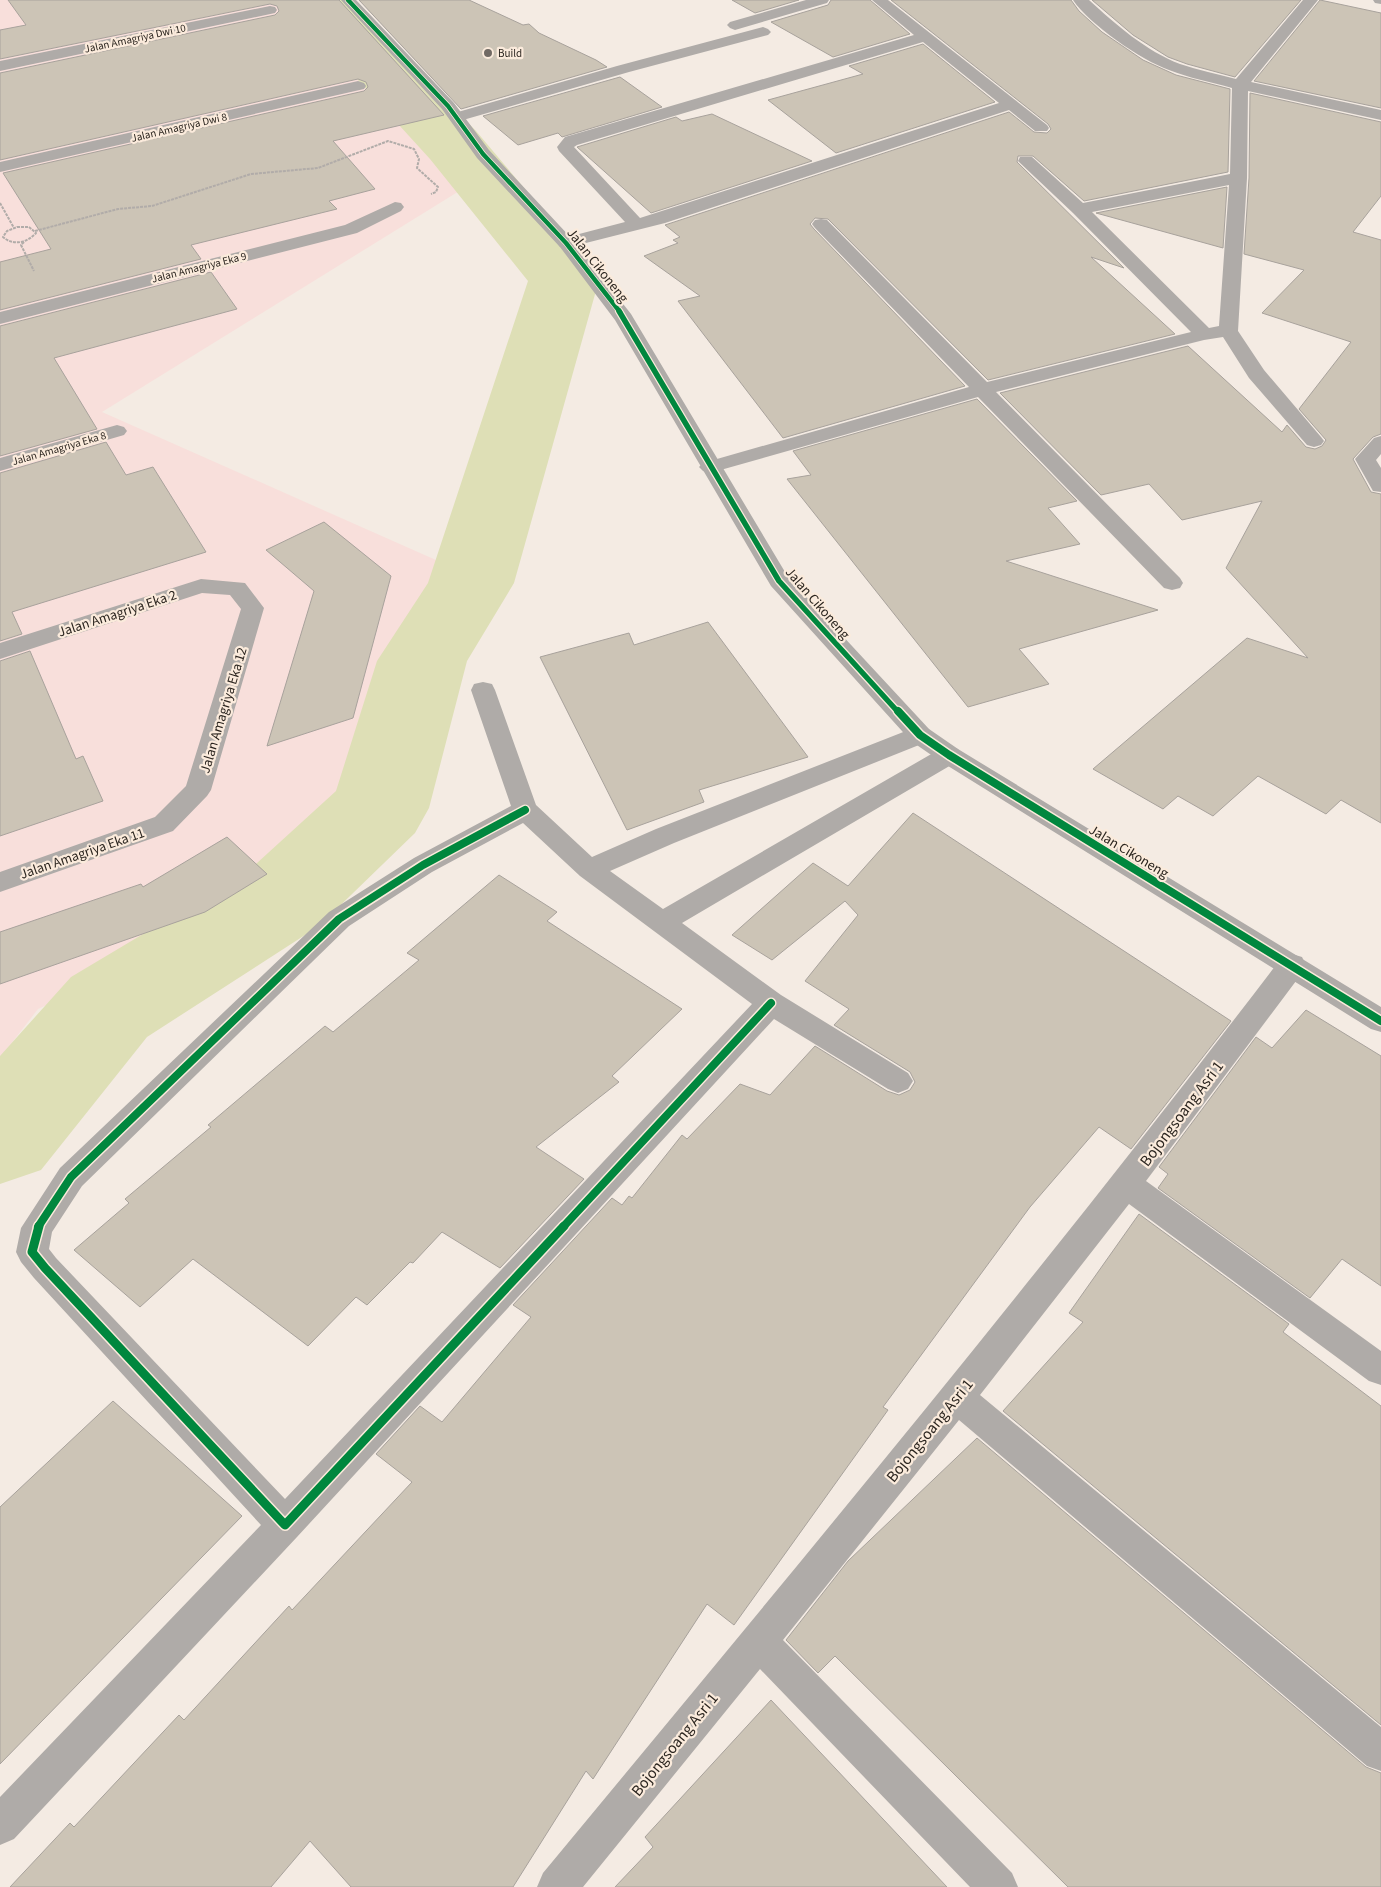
<svg xmlns="http://www.w3.org/2000/svg" width="1381" height="1887" font-family="'Source Sans 3',sans-serif">
	<style>
		.green { fill: #f8dfdb }
		.lines { fill: none; stroke-linecap: round; stroke-linejoin: round }
		.river { fill: #dedfb6; fill-rule: evenodd }
		.building { fill: #ccc4b6; stroke: #a8a29c }
		.path { stroke: #b1aca9; stroke-width: 2; stroke-dasharray: 3 1; stroke-linecap: butt }
		.minor { fill: #afaba8; fill-rule: evenodd }
		.tertiary { fill: #afaba8; fill-rule: evenodd }
		.cycleway-far3-casing { stroke: #fbebdc; stroke-width: 6 }
		.cycleway-far2-casing { stroke: #fbebdc; stroke-width: 8 }
		.cycleway-far1-casing { stroke: #fbebdc; stroke-width: 11 }
		.cycleway-casing { stroke: #fbebdc; stroke-width: 12 }
		.cycleway-far3 { stroke: #00873e; stroke-width: 4.5 }
		.cycleway-far2 { stroke: #00873e; stroke-width: 5.5 }
		.cycleway-far1 { stroke: #00873e; stroke-width: 8 }
		.cycleway { stroke: #00873e; stroke-width: 9 }
		.poi-dot { fill: #716a64; stroke: #fbebdc; stroke-width: 2 }
		.labels { text-anchor: middle; stroke-width: 4.5; stroke-linejoin: round; paint-order: stroke }
		.far-street-label { font-size: 11px; fill: #2b251f; stroke: #fbebdc }
		.far-poi-label { font-size: 11px; fill: #2b251f; stroke: #fbebdc; text-anchor: start }
		.street-label { font-size: 14px; fill: #2b251f; stroke: #fbebdc }
		.near-street-label { font-size: 16px; fill: #2b251f; stroke: #fbebdc }
	</style>
	<rect width="100%" height="100%" fill="#f4ebe3"/>
	<path class="green" d="M0 0H302L416 130 469 185 102 412 463 572 404 645 358 834 198 935 38 1009 0 1058Z"/>
	<g class="lines">
		<path class="river" d="M288 0H348L476 131 589 265 599 280 514 583 467 661 429 808 415 833 319 926 147 1037 41 1170 0 1184V1056L71 977 247 872 336 791 377 661 428 583 528 281 430 159 296 12Z"/>
	</g>
	<g class="building">
		<path d="M8 0H339L444 115 333 141 375 189 329 201 337 209 191 245 201 259 0 310V262L51 249 3 173 364 91 368 87 366 82 358 79 0 160V73L275 15 279 11 277 6 270 4 0 59V30L26 25Z"/>
		<path d="M359 0H469L523 25 529 24 539 33 596 60 607 67 461 109Z"/>
		<path d="M732 0H799L755 13Z"/>
		<path d="M831 0H870L910 34 833 57 771 22 828 5Z"/>
		<path d="M891 0H1071L1079 11 1102 32 1143 60 1176 75 1230 89 1228 172 1084 201 1033 156H1018L1017 162 1124 268 1091 257 1175 334 988 380 828 219 815 218 810 224 814 229 965 386 783 438 678 301 700 296 644 256 678 243 673 240 680 237 665 225 1009 112 1034 132 1047 133 1051 129 1048 124Z"/>
		<path d="M1092 0H1301L1235 77 1187 64 1168 57 1133 35Z"/>
		<path d="M1320 0 1381 13V108L1254 81Z"/>
		<path d="M923 44 995 102 836 153 768 100 863 74 849 66Z"/>
		<path d="M620 77 662 107 562 137 558 133 518 145 483 116Z"/>
		<path d="M1250 93 1381 122V196L1353 232 1381 240V434L1373 437 1353 459 1371 492 1381 494V823L1341 800 1326 814 1258 776 1213 816 1178 796 1163 809 1093 769 1247 638 1308 658 1226 568 1262 501 1182 520 1149 484 1101 495 1000 393 1188 346 1282 432 1287 425 1306 447 1315 449 1322 446 1326 440 1299 409 1351 342 1262 313 1304 270 1244 254 1249 178Z"/>
		<path d="M712 114 812 161 651 213 577 147 676 117 682 121Z"/>
		<path d="M1227 187 1223 248 1096 213Z"/>
		<path d="M211 272 237 309 54 358 97 429 0 456V326Z"/>
		<path d="M977 399 1077 501 1048 508 1080 544 1006 561 1158 610 1019 649 1049 684 968 707 787 479 811 475 793 451Z"/>
		<path d="M106 442 126 475 153 467 206 552 12 612 22 634 0 641V473Z"/>
		<path d="M324 522 391 576 353 718 267 746 314 591 266 550Z"/>
		<path d="M708 622 808 757 699 790 704 802 627 830 540 657 629 633 634 645Z"/>
		<path d="M30 651 76 759 83 756 103 801 0 836V661Z"/>
		<path d="M913 813 1231 1021 1131 1149 1099 1127 1030 1207 883 1407 888 1410 734 1625 707 1604 593 1779 586 1771 513 1887H351L310 1841 271 1887H10L70 1823 74 1827 179 1715 184 1720 289 1606 292 1610 412 1482 376 1454 420 1406 442 1422 531 1317 513 1305 612 1198 622 1205 629 1196 632 1198 682 1135 687 1139 740 1084 770 1095 815 1046 887 1091 899 1095 910 1090 915 1082 910 1072 834 1025 849 1009 805 981 858 915 845 901 772 960 732 935 813 863 848 886Z"/>
		<path d="M227 837 267 874 205 912 0 984V932L141 884 143 887Z"/>
		<path d="M499 875 557 912 547 921 682 1009 612 1076 619 1082 536 1147 584 1179 500 1268 442 1232 413 1263 410 1262 367 1305 356 1297 308 1346 193 1259 140 1307 74 1250 129 1203 125 1199 211 1127 208 1125 325 1026 333 1032 419 960 407 953Z"/>
		<path d="M1306 1010 1381 1056V1286L1342 1259 1310 1298 1158 1188 1168 1174 1159 1167 1256 1037 1272 1048Z"/>
		<path d="M1139 1214 1289 1324 1283 1332 1381 1406V1725L1003 1411 1083 1322 1069 1313Z"/>
		<path d="M113 1401 242 1516 0 1764V1507Z"/>
		<path d="M977 1438 1366 1767 1381 1773V1887H1068L835 1656 818 1673 786 1640 848 1561Z"/>
		<path d="M771 1700 947 1887H615L653 1847 645 1837Z"/>
	</g>
	<g class="lines">
		<g class="path">
			<path d="M0 203 14 228"/>
			<path d="M17 227H29L36 233C27 243 13 246 3 237L7 231Z"/>
			<path d="M35 231 118 209 152 206 251 174 318 168 388 141 414 149 419 159 417 168 438 187 436 192 431 194"/>
			<path d="M24 242 21 245 34 271"/>
		</g>
		<g class="minor">
			<path d="M806 0H829L827 3 735 30 730 28 727 25 730 22Z"/>
			<path d="M872 0H888L1047 125 1049 128 1047 131H1035L1009 110 665 223 566 248 560 247 557 243 560 239 625 222 559 151 557 147 565 137 914 35ZM923 42 999 103 640 218 574 147 577 145Z"/>
			<path d="M1073 0H1089C1115 24 1146 51 1180 64 1198 70 1218 74 1236 79L1303 0H1318L1251 82 1381 110V120L1248 91 1247 178 1238 331 1264 370 1321 437 1324 441 1321 445 1314 447 1307 445 1249 378 1223 337 1204 340 996 392 1180 578 1183 583 1180 588 1172 590 1164 588 978 397 717 471 710 473 703 471 699 467 703 463 969 387 815 228 812 224 815 220 821 219 827 220 987 382 1191 332 1073 213 1018 161 1020 157H1032L1083 203 1230 174 1232 88C1211 82 1189 78 1169 70 1141 60 1089 24 1073 0ZM1229 185 1219 326 1209 328 1092 212Z"/>
			<path d="M1373 0H1381V4L1375 3Z"/>
			<path d="M270 6 275 7 277 10 275 13 0 71V61Z"/>
			<path d="M763 27 768 29 771 32 768 35 629 72 463 120H451L449 117 451 114 617 66Z"/>
			<path d="M358 81 364 83 366 86 364 89 0 172V162Z"/>
			<path d="M395 202 401 203 404 207 401 211 357 233 0 324V312L345 225Z"/>
			<path d="M117 425 124 427 127 431 124 435 0 471V458Z"/>
			<path d="M1381 436V454L1376 460 1381 468V492L1373 491 1355 459 1374 438Z"/>
			<path d="M201 579 245 583 264 608 211 790 207 796 173 831 0 892V872L155 817 186 786 241 609 230 595 202 593 0 659V643Z"/>
			<path d="M483 682 492 684 495 690 536 805 592 857 656 829 911 729 920 727 929 729 932 735 929 741 674 843 610 871 663 909 940 749 949 746 958 749 961 755 958 761 682 923 781 995 908 1073 913 1081 908 1089 898 1093 888 1089 774 1019 297 1537 14 1839 0 1845V1797L261 1525 34 1278 21 1262 16 1252 21 1228 60 1168 329 912 414 858 511 806 471 690 474 684ZM523 823 580 876 752 1004 285 1499 56 1258 49 1249 52 1232 82 1186 349 926 432 872Z"/>
			<path d="M1292 954 1302 957 1306 965 1302 973 1146 1181 1381 1351V1385L1369 1381 1129 1204 980 1395 1381 1727V1771L1367 1766 959 1420 783 1640 1012 1873 1018 1887H970L760 1669 583 1887H537L543 1873C794 1570 1044 1270 1282 957Z"/>
		</g>
		<path class="tertiary" d="M341 0H356L454 103 489 150 572 239 631 314 788 577 929 729 958 749 1381 1007V1032L1371 1029 940 761 911 741 771 586 615 320 560 247 477 158 442 109Z"/>
		<defs>
			<path id="cycleway-far3" d="M348 0 448 106 483 154 566 243 620 312"/>
			<path id="cycleway-far2" d="M619 311 779 581 899 713"/>
			<g id="cycleway-far1">
				<path d="M898 711 920 735 949 755 1381 1021"/>
				<path d="M38 1227 71 1177 339 919 423 865 525 810"/>
				<path d="M563 1227 771 1003"/>
			</g>
			<path id="cycleway" d="M39 1226 32 1252 45 1268 285 1525 564 1226"/>
		</defs>
		<use href="#cycleway-far3" class="cycleway-far3-casing"/>
		<use href="#cycleway-far2" class="cycleway-far2-casing"/>
		<use href="#cycleway-far1" class="cycleway-far1-casing"/>
		<use href="#cycleway" class="cycleway-casing"/>
		<use href="#cycleway-far3" class="cycleway-far3"/>
		<use href="#cycleway-far2" class="cycleway-far2"/>
		<use href="#cycleway-far1" class="cycleway-far1"/>
		<use href="#cycleway" class="cycleway"/>
	</g>
	<circle class="poi-dot" cx="488" cy="53" r="5"/>
	<g class="labels">
		<g class="far-street-label">
			<text transform="translate(135 38) rotate(-12)" y="4">Jalan Amagriya Dwi 10</text>
			<text transform="translate(179 127) rotate(-13)" y="4">Jalan Amagriya Dwi 8</text>
			<text transform="translate(199 267) rotate(-14)" y="4">Jalan Amagriya Eka 9</text>
			<text transform="translate(59 448) rotate(-16)" y="4">Jalan Amagriya Eka 8</text>
		</g>
		<g class="far-poi-label">
			<text x="498" y="57">Build</text>
		</g>
		<g class="street-label">
			<text transform="translate(598 265) rotate(52)" y="5">Jalan Cikoneng</text>
			<text transform="translate(818 603) rotate(49)" y="5">Jalan Cikoneng</text>
			<text transform="translate(117 613) rotate(-18)" y="5">Jalan Amagriya Eka 2</text>
			<text transform="translate(223 710) rotate(-73)" y="5">Jalan Amagriya Eka 12</text>
			<text transform="translate(1129 851) rotate(31)" y="5">Jalan Cikoneng</text>
			<text transform="translate(82 853) rotate(-19)" y="5">Jalan Amagriya Eka 11</text>
		</g>
		<g class="near-street-label">
			<text transform="translate(1181 1113) rotate(-53)" y="6">Bojongsoang Asri 1</text>
			<text transform="translate(929 1430) rotate(-51)" y="6">Bojongsoang Asri 1</text>
			<text transform="translate(674 1744) rotate(-51)" y="6">Bojongsoang Asri 1</text>
		</g>
	</g>
</svg>
